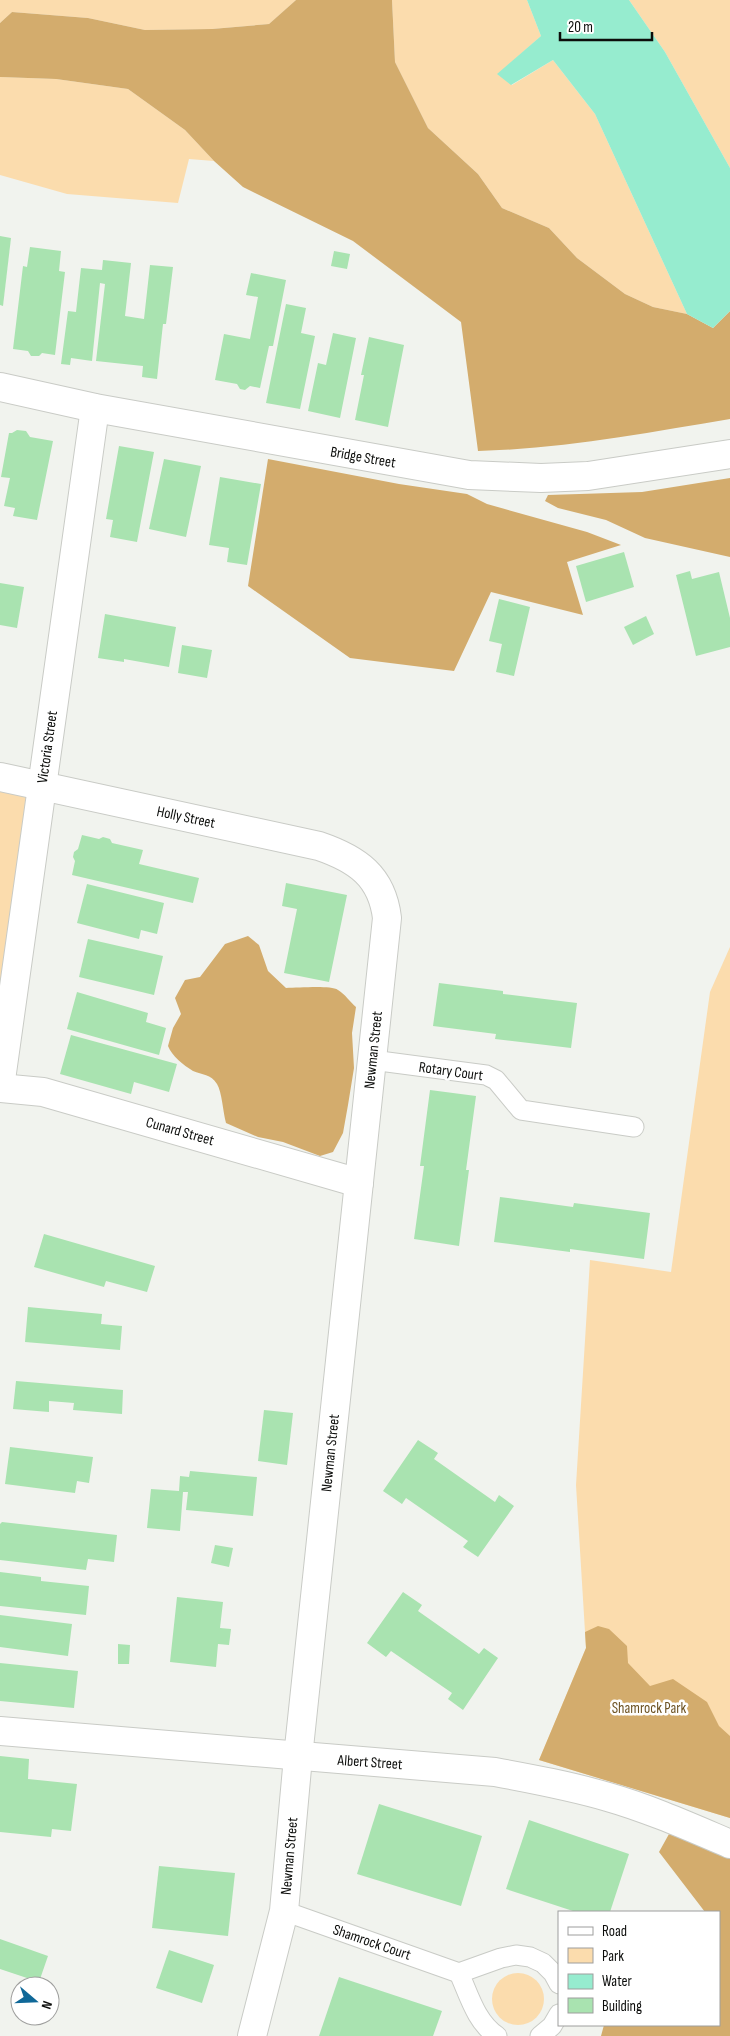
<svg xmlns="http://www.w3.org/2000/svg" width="730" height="2036" font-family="'Sofia Sans Condensed',sans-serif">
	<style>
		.green { fill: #fbdcad }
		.forest { fill: #d3ac6d }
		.water { fill: #96eccf }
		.building { fill: #a9e3b0 }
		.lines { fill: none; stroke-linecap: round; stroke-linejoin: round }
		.lane-casing { stroke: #c9cbc6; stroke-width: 21 }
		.street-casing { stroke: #c9cbc6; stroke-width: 30 }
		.lane { stroke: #fff; stroke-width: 19 }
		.street { stroke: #fff; stroke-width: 28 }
		.labels { text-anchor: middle; stroke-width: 5; stroke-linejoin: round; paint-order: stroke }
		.street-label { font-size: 15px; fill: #0c0d0b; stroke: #fff }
		.park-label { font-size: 15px; fill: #6d5222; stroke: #fff }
	</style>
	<rect width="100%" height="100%" fill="#f1f3ee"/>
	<g class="green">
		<path d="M0 0H296L269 24 212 29 145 30 88 18 12 12 0 23Z"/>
		<path d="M392 0H527L541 36 498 74 512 85 553 60 595 114 687 314 653 307 625 294 577 258 549 228 502 208 478 174 428 128 395 62Z"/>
		<path d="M629 0H730V168L665 52Z"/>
		<path d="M0 77 56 79 128 89 185 130 214 161 189 159 178 203 67 194 0 175Z"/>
		<path d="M0 777 42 786 0 1087Z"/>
		<path d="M730 947V1818L539 1760 586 1648 576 1485 590 1260 671 1272 710 992Z"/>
		<circle cx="518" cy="1999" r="26"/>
	</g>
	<g class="forest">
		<path d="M296 0H392L395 62 428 128 478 174 502 208 549 228 577 258 625 294 653 307 687 314 713 328 730 311V419C646 433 562 449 478 451L461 322 353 241 243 187 214 161 185 130 128 89 56 79 0 77V23L12 12 88 18 145 30 212 29 269 24Z"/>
		<path d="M268 459 399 484 467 494 487 504 587 532 621 545 567 562 583 615 491 592 454 671 350 658 248 586Z"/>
		<path d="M730 478V557L645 538 606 520 558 508 545 501 548 495 642 492Z"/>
		<path d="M248 936 259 945 268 971 286 988C299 988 330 985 338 990 345 994 350 1002 356 1007L352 1033 354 1068 348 1105 343 1133 333 1152 320 1156 283 1142 258 1137 226 1123C223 1112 222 1092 217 1084 211 1074 202 1075 193 1071 183 1065 172 1056 168 1046L173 1028 181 1014 175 998 185 980 200 977 225 944Z"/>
		<path d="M598 1626 609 1629 627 1646 628 1663 650 1686 673 1679 707 1702 719 1726 730 1736V1818L539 1760 586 1648 585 1632Z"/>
		<path d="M669 1834 730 1857V2036H601L604 2025H719V1912H705L659 1852Z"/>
	</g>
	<path class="water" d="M527 0H629L665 52 730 168V311L713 328 687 314 595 114 553 60 511 85 497 74 541 36Z"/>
	<g class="building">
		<path d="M0 236 11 238 3 306 0 305Z"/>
		<path d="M30 247 61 251 59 271 65 272 55 355 42 353 39 356H31L28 351 13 349 23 266 27 267Z"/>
		<path d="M334 251 350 254 347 269 331 266Z"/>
		<path d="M103 260 131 263 125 316 144 319 150 265 173 267 166 324H163L157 379 142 377 143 366 96 361 105 284 100 283 92 361 71 358 70 365 61 364 68 311 76 312 81 268 102 270Z"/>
		<path d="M251 273 286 280 273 346H269L260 388 250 386 245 390 240 389 237 384 215 380 224 334 250 339 258 297 246 295Z"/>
		<path d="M286 304 306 308 301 333 315 336 300 409 266 403Z"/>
		<path d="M333 333 356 338 340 418 308 411 318 363 326 365Z"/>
		<path d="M369 337 404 345 388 427 355 420 364 375H361Z"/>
		<path d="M17 430 26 431 30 437 53 441 37 520 13 516 15 508 4 506 10 478 1 477 9 433H12Z"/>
		<path d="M119 446 154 452 137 542 110 537 113 520 106 519Z"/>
		<path d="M164 459 201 466 186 537 149 529Z"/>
		<path d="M220 477 261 484 247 565 227 562 229 548 209 545Z"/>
		<path d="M624 552 634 587 586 602 576 566Z"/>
		<path d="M690 571 692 579 719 572 730 618V647L696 656 676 575Z"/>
		<path d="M0 583 24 587 17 628 0 625Z"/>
		<path d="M499 599 530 607 514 676 496 672 502 644 489 641Z"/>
		<path d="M105 614 176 627 169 667 124 659V662L98 658Z"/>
		<path d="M646 616 654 634 633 645 624 627Z"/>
		<path d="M182 645 212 650 207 678 178 673Z"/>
		<path d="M82 835 99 839 103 837 110 839 112 843 143 850 139 864 199 878 193 903 72 875 75 861 73 857 74 852 78 849Z"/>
		<path d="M286 883 347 895 329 982 284 973 297 909 282 906Z"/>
		<path d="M87 884 164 903 157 934 141 930 139 939 77 923Z"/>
		<path d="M88 939 163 956 154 995 79 977Z"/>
		<path d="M439 983 503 991V994L577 1003 571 1048 495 1039 496 1034 433 1026Z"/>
		<path d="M77 992 148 1013 146 1022 166 1028 159 1055 67 1029Z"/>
		<path d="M71 1035 177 1064 169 1092 134 1082 131 1094 60 1074Z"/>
		<path d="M430 1090 476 1096 466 1170H469L459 1246 414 1239 424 1166H420Z"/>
		<path d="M500 1197 573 1207 574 1203 650 1213 644 1259 570 1249V1252L494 1242Z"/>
		<path d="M44 1234 155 1266 147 1292 106 1281 104 1287 34 1267Z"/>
		<path d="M28 1307 102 1314 101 1324 122 1326 120 1350 25 1342Z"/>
		<path d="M16 1381 123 1390 122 1414 73 1410 74 1403 49 1401V1412L13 1409Z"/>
		<path d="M264 1410 293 1413 287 1465 258 1461Z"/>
		<path d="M418 1440 438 1453 434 1459 495 1502 499 1495 514 1506 478 1557 463 1547 468 1541 406 1498 402 1504 383 1491Z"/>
		<path d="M10 1447 93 1457 89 1483 77 1481 75 1493 5 1484Z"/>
		<path d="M190 1471 257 1477 253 1516 186 1510 188 1492H183L180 1531 147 1528 151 1489 179 1491 180 1476 189 1477Z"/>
		<path d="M2 1522 117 1535 114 1562 88 1559 86 1570 0 1560V1524Z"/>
		<path d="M215 1545 233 1548 229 1567 211 1563Z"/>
		<path d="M0 1572 41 1577V1581L89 1586 86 1615 0 1606Z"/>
		<path d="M403 1592 422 1605 418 1611 479 1654 484 1648 498 1658 463 1710 448 1699 452 1693 391 1651 386 1657 367 1643Z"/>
		<path d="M177 1597 223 1602 220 1628 231 1629 229 1645 218 1644 216 1667 170 1662Z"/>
		<path d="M0 1615 72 1624 68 1656 0 1647Z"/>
		<path d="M118 1644 130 1645 129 1664H118Z"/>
		<path d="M0 1663 78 1671 74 1708 0 1701Z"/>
		<path d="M0 1756 29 1759 28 1779 77 1784 71 1831 52 1829 51 1837 0 1832Z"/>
		<path d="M379 1804 482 1836 461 1906 357 1874Z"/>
		<path d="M529 1820 629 1854 610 1912H576L506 1889Z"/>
		<path d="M159 1866 235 1873 228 1936 152 1928Z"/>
		<path d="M0 1939 48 1956 39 1982 0 1969Z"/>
		<path d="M169 1950 214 1965 202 2003 156 1988Z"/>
		<path d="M339 1977 442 2011 433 2036H319Z"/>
	</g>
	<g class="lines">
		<defs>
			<g id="lane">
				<path d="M372 1060 486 1075 496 1080 521 1110 634 1127"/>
				<path d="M284 1911 459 1973 501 1958 516 1955 530 1957 543 1963 553 1973 559 1984"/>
				<path d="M459 1973C469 1995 476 2022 497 2036"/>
				<path d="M540 2036 552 2026 559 2014"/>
			</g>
			<g id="street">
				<path d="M0 387 95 408 469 475 541 478 588 476 730 454"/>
				<path d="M0 777 319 846C357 859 382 876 387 918L298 1757 284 1911 252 2036"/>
				<path d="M0 1087 95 408"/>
				<path d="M0 1088 43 1092 359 1183"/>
				<path d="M0 1731 495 1772C533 1779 571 1786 608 1797 650 1809 690 1827 730 1844"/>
			</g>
		</defs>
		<use href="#lane" class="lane-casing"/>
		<use href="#street" class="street-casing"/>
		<use href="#lane" class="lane"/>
		<use href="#street" class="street"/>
	</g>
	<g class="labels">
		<g class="street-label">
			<text transform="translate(363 457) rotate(10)" y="5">Bridge Street</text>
			<text transform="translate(47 747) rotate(-82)" y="5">Victoria Street</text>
			<text transform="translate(186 817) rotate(12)" y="5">Holly Street</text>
			<text transform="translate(373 1050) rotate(-84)" y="5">Newman Street</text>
			<text transform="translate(451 1071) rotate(8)" y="5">Rotary Court</text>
			<text transform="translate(180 1131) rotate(16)" y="5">Cunard Street</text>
			<text transform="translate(330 1453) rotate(-84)" y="5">Newman Street</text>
			<text transform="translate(370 1762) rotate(4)" y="5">Albert Street</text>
			<text transform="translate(289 1856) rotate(-85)" y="5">Newman Street</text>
			<text transform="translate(372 1942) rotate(19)" y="5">Shamrock Court</text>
		</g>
		<g class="park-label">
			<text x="649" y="1713">Shamrock Park</text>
		</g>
	</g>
	<rect x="558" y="1911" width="162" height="115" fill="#ffffff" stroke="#9e9e9d"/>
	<rect x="568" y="1927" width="25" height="8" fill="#ffffff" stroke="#9e9e9d"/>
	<text x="602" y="1936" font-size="15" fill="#0c0d0b">Road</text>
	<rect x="568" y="1948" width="25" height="15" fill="#fbdcad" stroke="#9e9e9d"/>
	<text x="602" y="1961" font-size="15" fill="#0c0d0b">Park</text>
	<rect x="568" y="1974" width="25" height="15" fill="#96eccf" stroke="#9e9e9d"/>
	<text x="602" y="1986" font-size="15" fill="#0c0d0b">Water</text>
	<rect x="568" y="1998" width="25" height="15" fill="#a9e3b0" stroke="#9e9e9d"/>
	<text x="602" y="2011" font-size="15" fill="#0c0d0b">Building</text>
	<g transform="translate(35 2001) rotate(109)"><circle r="24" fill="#ffffff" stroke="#9e9e9d"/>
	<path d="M0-4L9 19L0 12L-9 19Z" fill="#0f6898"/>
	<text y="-8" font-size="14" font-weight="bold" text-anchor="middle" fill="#0c0d0b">N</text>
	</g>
	<path d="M560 32v8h92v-8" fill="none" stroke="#0c0d0b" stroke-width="2.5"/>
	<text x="568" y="32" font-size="15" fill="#0c0d0b" stroke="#ffffff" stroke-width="4" paint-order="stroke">20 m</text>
</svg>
